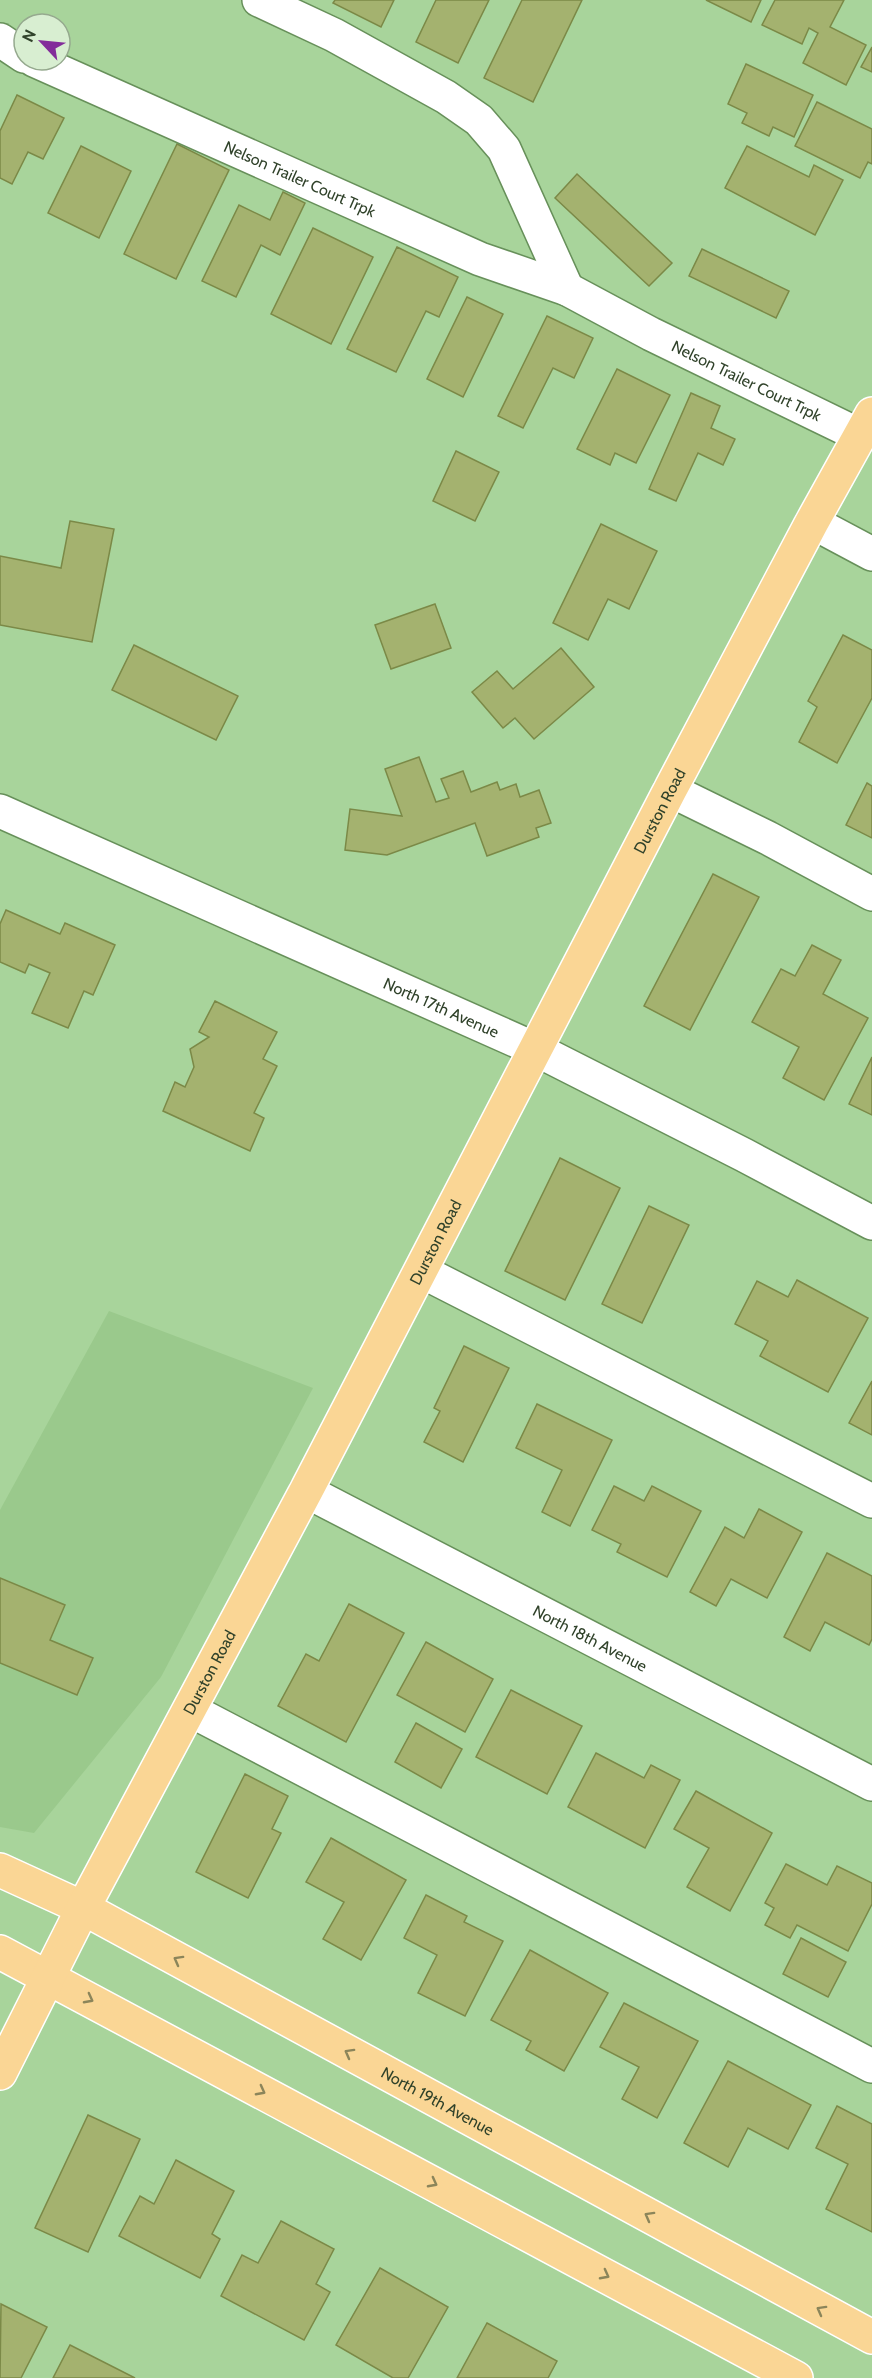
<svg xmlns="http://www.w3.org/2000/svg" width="872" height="2378" font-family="Cabin,sans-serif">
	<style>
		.built { fill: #9ac98c }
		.building { fill: #a4b26f; stroke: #7b8947; stroke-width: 1.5 }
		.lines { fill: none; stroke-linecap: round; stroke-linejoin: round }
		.minor-casing { stroke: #67905a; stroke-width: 36 }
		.major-casing { stroke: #fff; stroke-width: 36 }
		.minor { stroke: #fff; stroke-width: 33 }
		.major { stroke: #fad695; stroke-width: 33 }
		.oneway { stroke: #8b855a }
		.labels { text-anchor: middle; stroke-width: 4.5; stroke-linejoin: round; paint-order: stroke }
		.street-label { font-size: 16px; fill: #30422a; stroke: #d8eed1 }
	</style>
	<rect width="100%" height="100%" fill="#a8d49b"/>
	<path class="built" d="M109 1311 313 1388 161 1677 34 1833 0 1827V1510Z"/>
	<g class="building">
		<path d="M335 0H394L381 27 333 3Z"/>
		<path d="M436 0H489L458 63 416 42Z"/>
		<path d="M522 0H582L533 102 484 78Z"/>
		<path d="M706 0H761L751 22Z"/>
		<path d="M775 0H844L830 27 866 45 846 85 803 63 818 33 809 28 802 44 762 25Z"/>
		<path d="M872 47V72L861 67Z"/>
		<path d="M746 64 813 95 794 137 773 127 769 136 742 123 747 113 728 104Z"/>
		<path d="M17 95 64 118 43 159 28 152 12 184 0 178V131Z"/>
		<path d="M817 102 872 129V164L868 162 860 178 795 146Z"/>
		<path d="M177 144 229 170 176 279 124 254Z"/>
		<path d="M81 146 131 171 99 238 48 213Z"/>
		<path d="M747 146 809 177 814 165 843 180 815 235 725 188Z"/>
		<path d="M577 174 672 263 649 286 555 198Z"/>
		<path d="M283 192 305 203 280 255 261 245 236 297 202 281 239 205 270 220Z"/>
		<path d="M313 228 373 257 331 344 271 314Z"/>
		<path d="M397 247 458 277 439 317 426 311 396 372 347 349Z"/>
		<path d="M702 249 789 291 776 318 689 276Z"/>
		<path d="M467 297 503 314 463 397 427 379Z"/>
		<path d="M547 316 593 338 574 378 553 368 523 428 498 416Z"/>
		<path d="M617 369 670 395 636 463 615 453 610 465 577 449Z"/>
		<path d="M691 393 720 406 711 428 735 439 723 465 698 453 676 501 649 489Z"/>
		<path d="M456 451 499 472 475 521 433 501Z"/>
		<path d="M70 521 114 529 92 642 0 625V556L61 568Z"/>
		<path d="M601 524 657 551 629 609 608 599 588 640 553 623Z"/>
		<path d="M435 604 451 648 391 669 375 625Z"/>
		<path d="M843 635 872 650V698L837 763 799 742 817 707 808 701Z"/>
		<path d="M134 645 238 696 216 740 112 690Z"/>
		<path d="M561 648 594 687 534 739 515 718 503 728 472 692 497 671 513 689Z"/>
		<path d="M419 757 436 802 449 798 441 779 463 771 471 792 497 782 500 790 516 784 520 797 539 790 551 823 536 828 539 837 487 856 475 823 387 855 345 850 350 809 402 816 385 769Z"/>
		<path d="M867 783 872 786V838L846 825Z"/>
		<path d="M713 874 759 897 690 1030 644 1006Z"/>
		<path d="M6 910 60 934 65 923 115 945 93 995 84 991 68 1028 32 1013 50 973 29 964 25 973 0 962V924Z"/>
		<path d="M812 945 841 960 823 994 868 1018 824 1100 783 1078 799 1047 752 1022 781 969 795 976Z"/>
		<path d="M215 1001 277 1032 263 1059 277 1066 254 1113 264 1118 250 1151 163 1111 175 1082 185 1087 194 1067 190 1049 209 1037 199 1032Z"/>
		<path d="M872 1057V1115L849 1104Z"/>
		<path d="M560 1158 620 1188 565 1300 505 1271Z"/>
		<path d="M649 1206 689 1225 642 1323 602 1304Z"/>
		<path d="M797 1280 868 1318 828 1392 760 1356 768 1341 735 1324 757 1281 788 1297Z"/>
		<path d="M464 1346 509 1368 463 1462 424 1442 440 1411 434 1408Z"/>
		<path d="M872 1381V1435L849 1423Z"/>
		<path d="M537 1404 612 1440 570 1526 542 1512 562 1470 516 1448Z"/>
		<path d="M614 1486 644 1501 652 1486 701 1511 667 1577 617 1552 621 1544 592 1530Z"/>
		<path d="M759 1509 802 1532 767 1598 731 1579 716 1606 690 1592 725 1527 744 1538Z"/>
		<path d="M827 1553 872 1576V1639L869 1645 825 1622 810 1651 784 1637Z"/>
		<path d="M0 1578 65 1605 50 1640 93 1658 77 1695 0 1663Z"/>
		<path d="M349 1604 404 1633 346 1742 278 1706 306 1654 319 1661Z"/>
		<path d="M426 1642 493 1679 465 1732 397 1695Z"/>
		<path d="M511 1690 582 1726 547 1794 476 1757Z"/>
		<path d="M416 1723 462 1749 441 1788 395 1762Z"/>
		<path d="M596 1753 644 1778 651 1765 680 1780 645 1848 568 1807Z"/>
		<path d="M245 1774 288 1796 272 1829 281 1833 248 1898 196 1872Z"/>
		<path d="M696 1791 772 1833 730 1911 687 1887 709 1848 674 1829Z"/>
		<path d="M331 1838 406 1880 361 1960 323 1939 344 1902 306 1882Z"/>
		<path d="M786 1864 827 1885 837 1866 872 1883V1904L848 1951 797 1925 790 1938 765 1925 774 1908 765 1903Z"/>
		<path d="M426 1895 467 1916 464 1922 503 1941 465 2016 418 1993 437 1955 404 1938Z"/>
		<path d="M801 1938 846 1962 828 1997 783 1974Z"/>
		<path d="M530 1950 608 1993 564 2071 526 2050 531 2041 491 2020Z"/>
		<path d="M624 2003 698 2041 657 2118 622 2099 639 2067 600 2047Z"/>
		<path d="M728 2061 811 2105 788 2149 748 2128 728 2167 684 2143Z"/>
		<path d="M837 2106 872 2124V2232L826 2209 848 2164 816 2148Z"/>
		<path d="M88 2115 140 2139 88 2252 35 2228Z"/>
		<path d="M176 2160 234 2191 212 2234 220 2239 200 2278 119 2236 140 2196 154 2204Z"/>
		<path d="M281 2221 334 2249 316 2284 330 2292 304 2340 221 2296 242 2255 258 2263Z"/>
		<path d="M380 2268 448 2307 408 2378H393L336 2345Z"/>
		<path d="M1 2304 47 2327 21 2378H0Z"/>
		<path d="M487 2323 557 2361 548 2378H457Z"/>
		<path d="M70 2345 135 2378H53Z"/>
	</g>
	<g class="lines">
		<defs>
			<g id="minor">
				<path d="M259 0 334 35 446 97 479 120 504 149 567 289"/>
				<path d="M0 40 24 56"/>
				<path id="s1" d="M34 60 480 259 567 289 651 334 861 436"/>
				<path d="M812 522 872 554"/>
				<path d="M670 790 768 838 872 894"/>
				<path id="s2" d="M0 811 535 1049 744 1155 872 1223"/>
				<path d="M421 1271 872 1501"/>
				<path id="s3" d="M306 1491 872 1784"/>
				<path d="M190 1710 872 2066"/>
			</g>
			<g id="major">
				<path id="s4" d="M0 1870 83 1908 872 2337"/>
				<path d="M0 1952 796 2378"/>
				<path id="s5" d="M0 2073 83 1908 306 1491 670 790 812 522 872 414"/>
			</g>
		</defs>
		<use href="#minor" class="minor-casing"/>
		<use href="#major" class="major-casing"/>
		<use href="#minor" class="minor"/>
		<use href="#major" class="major"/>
	</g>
	<defs><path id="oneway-chevron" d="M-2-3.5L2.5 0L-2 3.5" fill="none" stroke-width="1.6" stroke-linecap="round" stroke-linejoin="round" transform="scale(1.5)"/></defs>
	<g class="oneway">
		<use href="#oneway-chevron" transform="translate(178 1960) rotate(-151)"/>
		<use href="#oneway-chevron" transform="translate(89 1999) rotate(28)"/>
		<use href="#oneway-chevron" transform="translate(349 2053) rotate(-151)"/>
		<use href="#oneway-chevron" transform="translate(261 2091) rotate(28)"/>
		<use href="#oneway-chevron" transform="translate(433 2183) rotate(28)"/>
		<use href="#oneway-chevron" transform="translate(649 2216) rotate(-151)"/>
		<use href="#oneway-chevron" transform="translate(605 2275) rotate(28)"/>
		<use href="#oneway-chevron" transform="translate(821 2310) rotate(-151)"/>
	</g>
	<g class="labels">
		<g class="street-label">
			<text dy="6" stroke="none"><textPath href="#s1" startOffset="291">Nelson Trailer Court Trpk</textPath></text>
			<text dy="6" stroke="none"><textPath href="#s1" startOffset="782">Nelson Trailer Court Trpk</textPath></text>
			<text dy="6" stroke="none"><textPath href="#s5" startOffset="1424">Durston Road</textPath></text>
			<text dy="6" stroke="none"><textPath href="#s2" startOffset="483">North 17th Avenue</textPath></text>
			<text dy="6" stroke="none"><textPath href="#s5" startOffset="938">Durston Road</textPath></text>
			<text dy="6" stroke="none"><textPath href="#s3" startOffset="320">North 18th Avenue</textPath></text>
			<text dy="6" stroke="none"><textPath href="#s5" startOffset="452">Durston Road</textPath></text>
			<text dy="6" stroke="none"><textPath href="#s4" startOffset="495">North 19th Avenue</textPath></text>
		</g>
	</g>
	<g transform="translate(42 42) rotate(296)"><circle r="28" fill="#d8eed1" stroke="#95a98e" stroke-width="1.5"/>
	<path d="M0-4.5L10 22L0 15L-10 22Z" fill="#832c9a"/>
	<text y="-9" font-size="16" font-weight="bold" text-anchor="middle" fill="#30422a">N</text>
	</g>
</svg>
